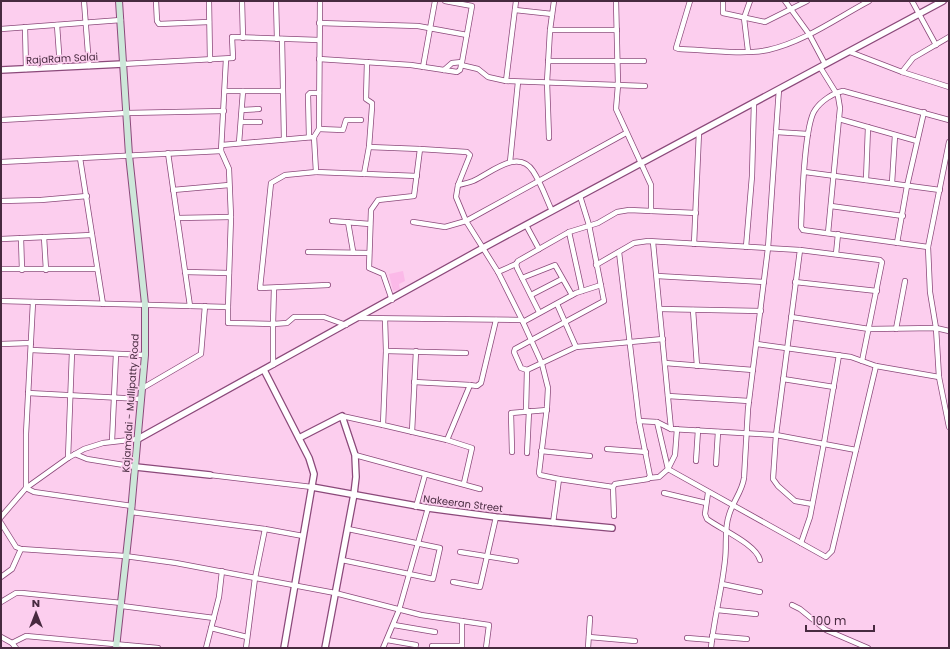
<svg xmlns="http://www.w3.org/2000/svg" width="950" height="649" font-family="Poppins,sans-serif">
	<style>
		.built { fill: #fbb9e8 }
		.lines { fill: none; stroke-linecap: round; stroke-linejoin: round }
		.minor-casing { stroke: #8b497a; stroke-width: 6 }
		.tertiary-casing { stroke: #8b497a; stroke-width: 8 }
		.secondary-casing { stroke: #8b497a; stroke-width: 8 }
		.minor { stroke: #fff; stroke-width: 4.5 }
		.tertiary { stroke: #fff; stroke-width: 5.5 }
		.secondary { stroke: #cde7d9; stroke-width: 6 }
		.labels { text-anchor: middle; stroke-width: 3.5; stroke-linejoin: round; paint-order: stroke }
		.street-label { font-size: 10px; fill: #472a3f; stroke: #fcceee }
	</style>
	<rect width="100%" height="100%" fill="#fcceee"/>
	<path class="built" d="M403 271 405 281 399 284 400 290 393 291 389 274Z"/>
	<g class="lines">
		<defs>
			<g id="minor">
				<path d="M84 1 89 66"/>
				<path d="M156 1 157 21 159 24 209 22"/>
				<path d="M209 1 210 60"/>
				<path d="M242 1 243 38"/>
				<path d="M276 1 277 39"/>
				<path d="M616 1 618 85 616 109 651 185V211"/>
				<path d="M690 1 676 48 679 49C705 50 743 55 768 50 804 42 837 18 869 1"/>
				<path d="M723 1V13L765 22 807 1"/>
				<path d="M785 1 809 34 825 64"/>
				<path d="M912 1 936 45"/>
				<path d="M515 10 552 14"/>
				<path d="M319 23 418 26 467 35"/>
				<path d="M57 25 60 67"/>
				<path d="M25 27 26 69"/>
				<path d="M1 29 121 20"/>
				<path d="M550 30H617"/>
				<path d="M282 39 284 139"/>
				<path d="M748 51 744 18 750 1"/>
				<path d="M850 52 902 72 949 87"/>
				<path d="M319 59 411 65 457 72 460 70 462 62 472 6 445 1"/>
				<path d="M548 61H644"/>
				<path d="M123 64 233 58 232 37 319 40"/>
				<path d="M461 65 478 69 488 77 506 81 645 86"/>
				<path d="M423 67 435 1"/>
				<path d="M820 67 838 96 840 108 828 233"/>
				<path d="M444 70 452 63 462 62"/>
				<path d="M902 72 913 58 949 37"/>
				<path d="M506 81 516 1"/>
				<path d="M225 91H282"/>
				<path d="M242 110 259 109"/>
				<path d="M839 119 917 141"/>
				<path d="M1 120 127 113 224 111"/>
				<path d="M242 122H260"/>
				<path d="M319 129 343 130 346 120H361"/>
				<path d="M776 132 808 134"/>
				<path d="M309 137 308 95 310 93H319"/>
				<path d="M314 137 319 129 320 1"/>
				<path d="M549 138 547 82 550 30 554 1"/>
				<path d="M949 142 928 247 930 292 936 328 939 377 949 427"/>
				<path d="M239 143 243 91"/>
				<path d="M222 145 314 137 316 172 417 176"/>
				<path d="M369 147 420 149"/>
				<path d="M221 151 229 169 231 217 228 307"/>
				<path d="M168 153 190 306"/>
				<path d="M80 158 103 304"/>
				<path d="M1 162 221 151 226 59"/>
				<path d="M510 162 518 82"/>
				<path d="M316 172 285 175 271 183 260 288 328 285"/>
				<path d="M805 172 940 190"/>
				<path d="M364 174 369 147 372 107V103L366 99 367 62"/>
				<path d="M866 180 868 127"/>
				<path d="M892 183 895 135"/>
				<path d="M458 185C463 184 468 183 473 181 491 173 518 148 533 171 541 183 546 198 552 211"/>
				<path d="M173 190 229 185"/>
				<path d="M580 196 589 225 604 301 515 349 514 352 521 368 527 370 576 347 663 339"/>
				<path d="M1 201 41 200 87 196"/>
				<path d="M831 206 903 216"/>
				<path d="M177 218 231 217"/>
				<path d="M332 221 370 224"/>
				<path d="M348 222 353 251"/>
				<path d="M413 222 445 227 466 221 626 133"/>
				<path d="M526 225 539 249"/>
				<path d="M569 232 582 291"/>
				<path d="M44 237 46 270"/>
				<path d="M21 238 22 270"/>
				<path d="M1 239 92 235"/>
				<path d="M653 242 671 429 776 435 856 450"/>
				<path d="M897 243 907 186 924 112"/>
				<path d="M694 244 699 132"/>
				<path d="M746 247 752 176 754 102"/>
				<path d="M928 247 803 230 801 227C802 205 804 125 815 110 821 101 833 93 843 91L949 120"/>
				<path d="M800 250 880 260 882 262 862 361"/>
				<path d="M308 252 369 253"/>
				<path d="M836 254 838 234"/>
				<path d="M596 265 634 243 648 241 800 250 776 435 773 479 778 486 795 501 812 504"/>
				<path d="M1 269H96"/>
				<path d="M185 272 229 273"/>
				<path d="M498 272 516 264"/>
				<path d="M657 276 764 282"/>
				<path d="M522 278 555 265 572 295"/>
				<path d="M795 282 877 291"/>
				<path d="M274 288 273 324 287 323 294 317H324L346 325"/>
				<path d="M531 295 562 279"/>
				<path d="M392 300 383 274 369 268 371 210 378 200 414 196 420 149 467 152 470 155 458 185 456 197 466 221 498 272 522 320 542 364 548 388 547 407 539 473 540 475 559 479 553 523"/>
				<path d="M1 301 228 307V323L273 324V365"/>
				<path d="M33 302 26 434V488L34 492 132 506"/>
				<path d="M557 304 576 347"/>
				<path d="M660 309 761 311"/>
				<path d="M693 310 697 366"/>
				<path d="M539 312 517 268 516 264 518 261 569 232 598 223 617 212 629 210 696 213"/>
				<path d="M791 317 869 329 936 328 949 331"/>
				<path d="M359 318 522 320"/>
				<path d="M385 319 386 351 383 425 447 440 470 385 477 386 481 383 496 320"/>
				<path d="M523 322 576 293 601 285"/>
				<path d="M896 329 905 281"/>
				<path d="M1 344 31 343"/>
				<path d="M757 344 851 357 876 366 939 377"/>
				<path d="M31 350 145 355"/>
				<path d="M386 351 466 353"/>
				<path d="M665 363 753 370"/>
				<path d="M783 379 834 387"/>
				<path d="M414 382 470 385"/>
				<path d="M141 389 201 354 205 306"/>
				<path d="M28 393 141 399"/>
				<path d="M668 396 749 401"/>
				<path d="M526 411 527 370"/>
				<path d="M342 416 383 425"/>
				<path d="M639 421 657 422 671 429"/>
				<path d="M677 429 675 455 668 469 826 557 832 551 876 366"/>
				<path d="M412 432 416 351"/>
				<path d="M447 440 472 448 464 483"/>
				<path d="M112 441 116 354"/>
				<path d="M607 449 646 452"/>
				<path d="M541 451 590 456"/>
				<path d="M512 452 511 413 547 410"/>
				<path d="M527 453 529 411"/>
				<path d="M75 454 87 459 136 467"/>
				<path d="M355 455 480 489"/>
				<path d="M68 458 72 352"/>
				<path d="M696 461 698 430"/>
				<path d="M716 464 718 432"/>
				<path d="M210 475 312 487"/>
				<path d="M649 478 659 477 668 469 657 422"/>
				<path d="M559 479 613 487"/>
				<path d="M664 493 706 503"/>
				<path d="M708 493 705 514 707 519C720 529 756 544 760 560"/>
				<path d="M416 507 425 475"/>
				<path d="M131 512 265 529 303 536"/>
				<path d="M614 516 613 487 615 484 648 479 650 476 639 421 619 252"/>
				<path d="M1 517 26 488 68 458 84 449 103 443 138 439"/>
				<path d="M1 523 16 547 21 549 125 556 176 563 335 593 421 615 489 625 486 648"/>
				<path d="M801 543 810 517 824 443 839 355"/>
				<path d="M460 552 516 561"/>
				<path d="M342 560 433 579 440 548 348 529"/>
				<path d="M1 577 12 569 21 549"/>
				<path d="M453 582 480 587 496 517"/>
				<path d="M722 584 760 592"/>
				<path d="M1 602 16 593H22L122 603"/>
				<path d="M792 605 800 609 826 630 868 648"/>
				<path d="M122 606 214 618"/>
				<path d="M717 610 756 614"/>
				<path d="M394 625 435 632"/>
				<path d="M211 628 247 637"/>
				<path d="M712 636 747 639"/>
				<path d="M1 637 12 643 16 648"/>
				<path d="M589 637 635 641"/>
				<path d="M687 638 712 640"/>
				<path d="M387 640 416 645"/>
				<path d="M12 643 26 636 158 648"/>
				<path d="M432 646H462"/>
				<path d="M206 648 219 597 222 571"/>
				<path d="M246 648 255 578 265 529"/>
				<path d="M383 648 399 610 428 508"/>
				<path d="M462 648V621"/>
				<path d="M588 648 590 618"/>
				<path d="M711 648C714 618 722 590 725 560 727 545 724 529 729 515 733 501 742 492 744 478L748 409 768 248 779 89"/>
			</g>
			<g id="tertiary">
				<path d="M1 70 123 64"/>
				<path d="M264 370 309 458 314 474 284 648"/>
				<path d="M299 438 342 416 355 455 356 477 354 494 325 648"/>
				<path d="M138 439 483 248 943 1"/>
				<path d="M136 467 210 475"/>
				<path d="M312 487 428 508 496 517 612 528"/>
			</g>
			<path id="secondary" d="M116 648 131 512 145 355V304L129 155 119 1"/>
		</defs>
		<use href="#minor" class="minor-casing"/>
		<use href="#tertiary" class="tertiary-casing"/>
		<use href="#secondary" class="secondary-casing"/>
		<use href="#minor" class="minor"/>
		<use href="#tertiary" class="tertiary"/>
		<use href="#secondary" class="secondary"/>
	</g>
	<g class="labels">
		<g class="street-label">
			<text transform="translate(62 58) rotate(-3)" y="4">RajaRam Salai</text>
			<text transform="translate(130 403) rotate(-86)" y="4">Kajamalai - Mullipatty Road</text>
			<text transform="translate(463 503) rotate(7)" y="4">Nakeeran Street</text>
		</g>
	</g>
	<rect width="950" height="649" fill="none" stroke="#472a3f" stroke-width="4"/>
	<g transform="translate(36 613)" stroke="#fcceee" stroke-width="3" paint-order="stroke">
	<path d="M0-3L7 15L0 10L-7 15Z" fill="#472a3f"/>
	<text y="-6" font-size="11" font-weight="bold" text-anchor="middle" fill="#472a3f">N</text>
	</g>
	<path d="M806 625v6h68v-6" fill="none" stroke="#472a3f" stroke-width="2"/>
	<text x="812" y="625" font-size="12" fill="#472a3f" stroke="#fcceee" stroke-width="3" paint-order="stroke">100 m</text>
</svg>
